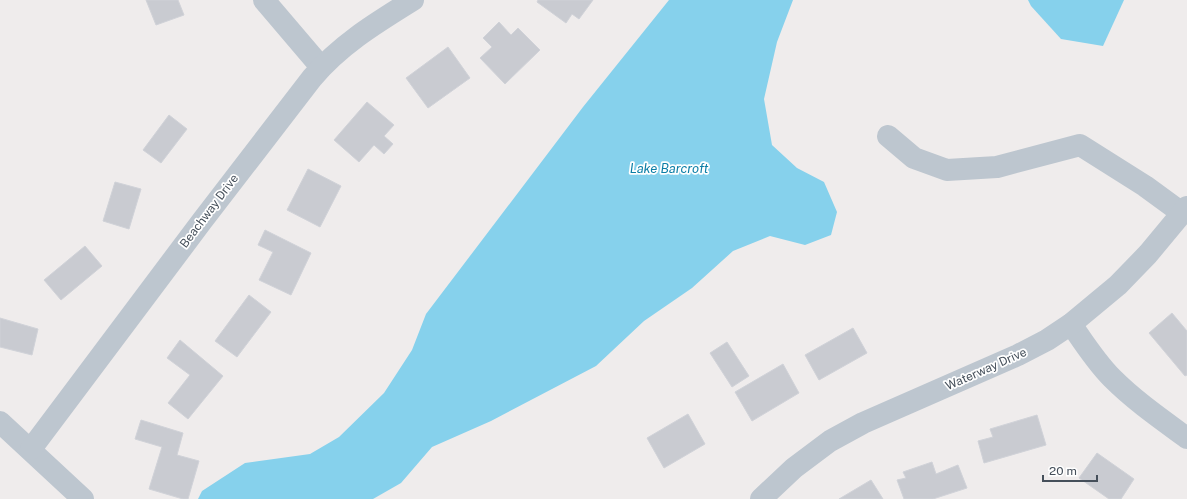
<svg xmlns="http://www.w3.org/2000/svg" width="1187" height="499" font-family="'Public Sans',sans-serif">
	<style>
		.water { fill: #86d1ec }
		.building { fill: #c9cbd1; stroke: #d0d2d8 }
		.lines { fill: none; stroke-linecap: round; stroke-linejoin: round }
		.minor { stroke: #bdc6cf; stroke-width: 22 }
		.labels { text-anchor: middle; stroke-width: 3.5; stroke-linejoin: round; paint-order: stroke }
		.street-label { font-size: 12px; fill: #454f5a; stroke: #fff }
		.water-label { font-size: 13px; font-style: italic; fill: #0b7ea6; stroke: #fff }
	</style>
	<rect width="100%" height="100%" fill="#efecec"/>
	<g class="water">
		<path d="M669 0H793L777 42 764 99 772 145 797 168 824 182 837 212 831 235 805 245 770 236 733 251 692 288 644 321 596 366 491 421 432 447 401 483 373 499H198L202 491 245 463 310 454 339 437 384 393 412 350 426 314 583 107Z"/>
		<path d="M1028 0H1124L1103 46 1061 39 1031 6Z"/>
	</g>
	<g class="building">
		<path d="M146 0H178L184 15 156 25Z"/>
		<path d="M538 0H593L579 19 572 14 566 23 537 2Z"/>
		<path d="M499 22 511 35 518 28 540 50 505 84 480 58 492 47 483 38Z"/>
		<path d="M448 47 470 78 428 108 406 78Z"/>
		<path d="M367 102 394 125 384 136 393 144 384 154 374 145 359 162 334 140Z"/>
		<path d="M169 115 187 129 161 163 143 150Z"/>
		<path d="M308 169 341 186 320 227 287 210Z"/>
		<path d="M115 182 141 189 129 229 103 221Z"/>
		<path d="M265 230 311 253 291 295 259 280 273 252 258 245Z"/>
		<path d="M85 246 102 266 61 300 44 280Z"/>
		<path d="M249 295 271 312 237 357 215 341Z"/>
		<path d="M1172 313 1187 331V375L1185 376 1149 333Z"/>
		<path d="M0 318 38 329 32 355 0 347Z"/>
		<path d="M853 328 867 353 819 380 805 355Z"/>
		<path d="M180 340 223 376 188 419 168 403 190 375 167 358Z"/>
		<path d="M727 342 749 376 732 387 710 353Z"/>
		<path d="M783 364 799 393 752 421 735 392Z"/>
		<path d="M688 414 705 444 664 468 647 438Z"/>
		<path d="M1037 415 1046 445 984 463 978 441 993 437 990 429Z"/>
		<path d="M141 420 183 433 177 455 199 461 188 499H183L149 489 162 447 135 439Z"/>
		<path d="M1097 453 1134 479 1121 499H1109L1079 478Z"/>
		<path d="M932 462 936 474 958 465 967 488 933 499H904L897 480 906 478 903 472Z"/>
		<path d="M871 480 883 499H839Z"/>
	</g>
	<g class="lines">
		<g class="minor">
			<path d="M264 0 321 67"/>
			<path d="M888 136 914 158 947 170 997 167 1080 145 1145 186 1182 213"/>
			<path d="M1071 324C1084 343 1096 362 1112 378 1135 401 1161 419 1187 438"/>
			<path d="M0 422 83 499"/>
			<path d="M31 449 202 221 312 78C341 44 376 23 413 0"/>
			<path d="M761 499 794 468 830 441 863 423 1018 355 1047 340 1071 324 1118 285 1148 254 1187 207"/>
		</g>
	</g>
	<g class="labels">
		<g class="street-label">
			<text transform="translate(209 211) rotate(-53)" y="4">Beachway Drive</text>
			<text transform="translate(986 369) rotate(-24)" y="4">Waterway Drive</text>
		</g>
		<g class="water-label">
			<text x="669" y="173">Lake Barcroft</text>
		</g>
	</g>
	<path d="M1043 475v6h54v-6" fill="none" stroke="#454f5a" stroke-width="2"/>
	<text x="1049" y="475" font-size="12" fill="#454f5a" stroke="#ffffff" stroke-width="3" paint-order="stroke">20 m</text>
</svg>
